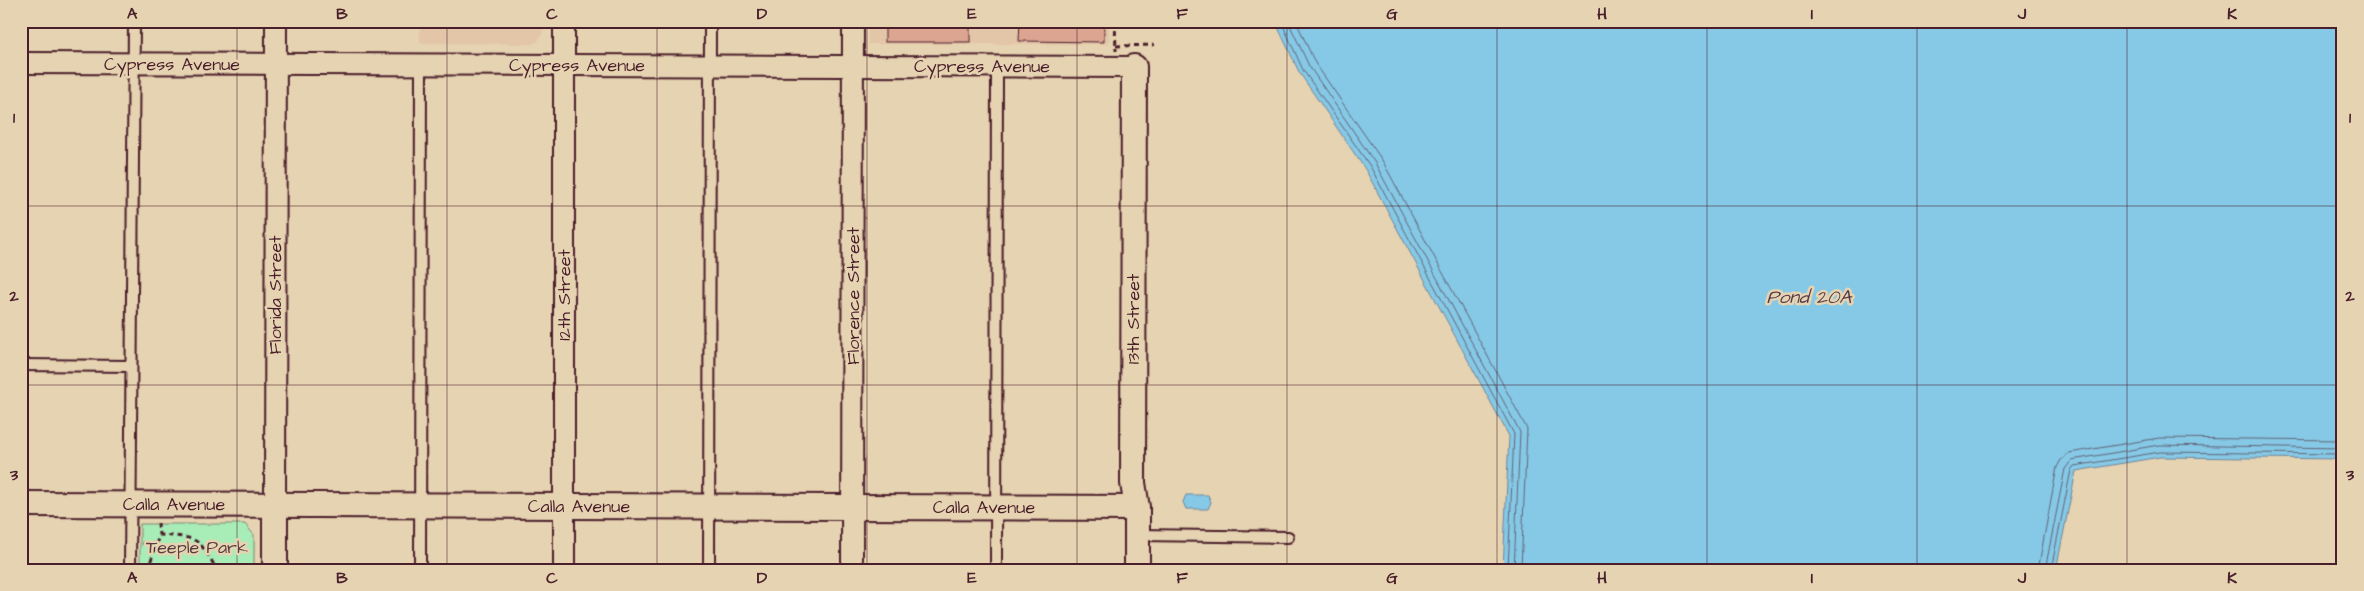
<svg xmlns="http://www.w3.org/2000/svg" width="2364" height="591" font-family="'Architects Daughter',sans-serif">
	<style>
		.built { fill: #e3c5a8 }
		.green { fill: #a8ecb7; stroke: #798671 }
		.water { fill: #85c9e6; stroke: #6d859b }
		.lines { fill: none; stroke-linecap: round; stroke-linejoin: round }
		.shore { stroke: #626376; stroke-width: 1 }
		.building { fill: #dba592; stroke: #4a1f2b }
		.service-casing { stroke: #4a1f2b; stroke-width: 14 }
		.minor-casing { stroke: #4a1f2b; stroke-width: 24 }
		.tertiary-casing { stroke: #4a1f2b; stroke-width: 28 }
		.path { stroke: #4a1f2b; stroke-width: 3; stroke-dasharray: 5 4; stroke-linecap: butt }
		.service { stroke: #e6d3b1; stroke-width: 10 }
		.minor { stroke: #e6d3b1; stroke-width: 20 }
		.tertiary { stroke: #e6d3b1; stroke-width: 24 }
		.grid { fill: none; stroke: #4a1f2b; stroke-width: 1; stroke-opacity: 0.55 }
		.labels { text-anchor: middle; stroke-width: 5; stroke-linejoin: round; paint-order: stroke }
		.street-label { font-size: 18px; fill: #4a1f2b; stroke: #e6d3b1 }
		.park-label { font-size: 18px; fill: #583e40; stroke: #e6d3b1 }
		.water-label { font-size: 19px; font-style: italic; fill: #533847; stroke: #e6d3b1 }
		.neatline { fill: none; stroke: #4a1f2b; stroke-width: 2 }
		.grid-label { font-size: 16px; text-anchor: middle; font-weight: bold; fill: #4a1f2b }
	</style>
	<rect width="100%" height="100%" fill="#e6d3b1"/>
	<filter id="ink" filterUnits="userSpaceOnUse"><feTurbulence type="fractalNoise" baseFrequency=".02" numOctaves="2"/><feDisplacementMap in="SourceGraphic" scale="10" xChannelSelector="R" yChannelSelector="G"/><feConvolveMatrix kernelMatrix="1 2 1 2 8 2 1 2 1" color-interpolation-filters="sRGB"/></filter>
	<g filter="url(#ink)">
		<g class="built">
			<path d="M420 21H543V32L538 41 532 44 420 43Z"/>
			<rect x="868" y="21" width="241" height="23"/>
		</g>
		<path class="green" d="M140 524H245L254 535V570H140Z"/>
		<g class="water">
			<path d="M1275 21H2343V459L2160 457 2076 471 2056 570H1503L1509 436 1365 169 1299 72Z"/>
			<path d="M1186 495H1208L1211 502 1208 509H1186L1183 502Z"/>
		</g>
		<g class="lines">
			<g class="shore">
				<path d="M1281 21 1303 70 1370 166 1514 434 1508 570"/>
				<path d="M1288 21 1309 66 1375 163 1520 432 1514 570"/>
				<path d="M1296 21 1315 63 1382 160 1527 429 1521 570"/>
				<path d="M2038 570 2057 467 2061 460 2069 453 2159 438 2343 440"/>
				<path d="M2045 570 2065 469 2072 460 2159 445 2343 448"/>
				<path d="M2051 570 2071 470 2074 466 2160 452 2343 454"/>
			</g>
		</g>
		<g class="building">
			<rect x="885" y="21" width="85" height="21"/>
			<path d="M1020 21H1104V42L1019 41Z"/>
		</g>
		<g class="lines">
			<defs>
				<g id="service">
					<path d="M21 365 131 366"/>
					<path d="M1137 535 1288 537"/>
					<path d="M130 570 134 21"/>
					<path d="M420 570 421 64"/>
					<path d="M709 570 710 21"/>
					<path d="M996 570 997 67"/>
				</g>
				<g id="minor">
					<path d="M21 63 1134 67"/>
					<path d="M275 504 276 21"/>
					<path d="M564 570V21"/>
					<path d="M852 570 853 21"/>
				</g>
				<g id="tertiary">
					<path d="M1134 67 1133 483 1137 508V570"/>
					<path d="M21 504 1137 508"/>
					<path d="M275 570V504"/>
				</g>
			</defs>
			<use href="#service" class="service-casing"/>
			<use href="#minor" class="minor-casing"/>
			<use href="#tertiary" class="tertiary-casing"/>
			<g class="path">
				<path d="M1115 21 1116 51"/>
				<path d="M1116 46 1154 45"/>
				<path d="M158 523 159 535"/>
				<path d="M142 543 157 544"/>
				<path d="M148 570 159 535C199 538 197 536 217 570"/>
			</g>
			<use href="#service" class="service"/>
			<use href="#minor" class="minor"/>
			<use href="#tertiary" class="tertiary"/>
		</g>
	</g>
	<path class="grid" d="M237 21V570M447 21V570M657 21V570M867 21V570M1077 21V570M1287 21V570M1497 21V570M1707 21V570M1917 21V570M2127 21V570M21 206H2343M21 385H2343"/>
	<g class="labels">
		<g class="street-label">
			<text x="172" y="70">Cypress Avenue</text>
			<text x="577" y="71">Cypress Avenue</text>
			<text x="982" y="72">Cypress Avenue</text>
			<text transform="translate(275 295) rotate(-90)" y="6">Florida Street</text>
			<text transform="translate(564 295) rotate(-90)" y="6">12th Street</text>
			<text transform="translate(853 296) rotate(-90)" y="6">Florence Street</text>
			<text transform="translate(1133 319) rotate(-90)" y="6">13th Street</text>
			<text x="174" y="510">Calla Avenue</text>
			<text x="579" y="512">Calla Avenue</text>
			<text x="984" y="513">Calla Avenue</text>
		</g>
		<g class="park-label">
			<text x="197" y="553">Teeple Park</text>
		</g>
		<g class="water-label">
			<text x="1809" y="303">Pond 20A</text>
		</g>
	</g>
	<rect width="2364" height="591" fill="none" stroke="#e6d3b1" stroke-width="55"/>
	<rect x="28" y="28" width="2308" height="536" class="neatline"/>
	<g class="grid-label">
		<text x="132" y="19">A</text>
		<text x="342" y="19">B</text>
		<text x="552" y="19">C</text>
		<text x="762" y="19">D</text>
		<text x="972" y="19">E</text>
		<text x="1182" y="19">F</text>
		<text x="1392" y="19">G</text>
		<text x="1602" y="19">H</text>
		<text x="1812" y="19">I</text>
		<text x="2022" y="19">J</text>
		<text x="2232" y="19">K</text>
		<text x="14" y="123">1</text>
		<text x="2350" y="123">1</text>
		<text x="14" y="301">2</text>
		<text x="2350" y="301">2</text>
		<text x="14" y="480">3</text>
		<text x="2350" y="480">3</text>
		<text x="132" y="583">A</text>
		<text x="342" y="583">B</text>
		<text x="552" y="583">C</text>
		<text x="762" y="583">D</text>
		<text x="972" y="583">E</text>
		<text x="1182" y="583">F</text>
		<text x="1392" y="583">G</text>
		<text x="1602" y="583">H</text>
		<text x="1812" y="583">I</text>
		<text x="2022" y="583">J</text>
		<text x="2232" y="583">K</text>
	</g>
</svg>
